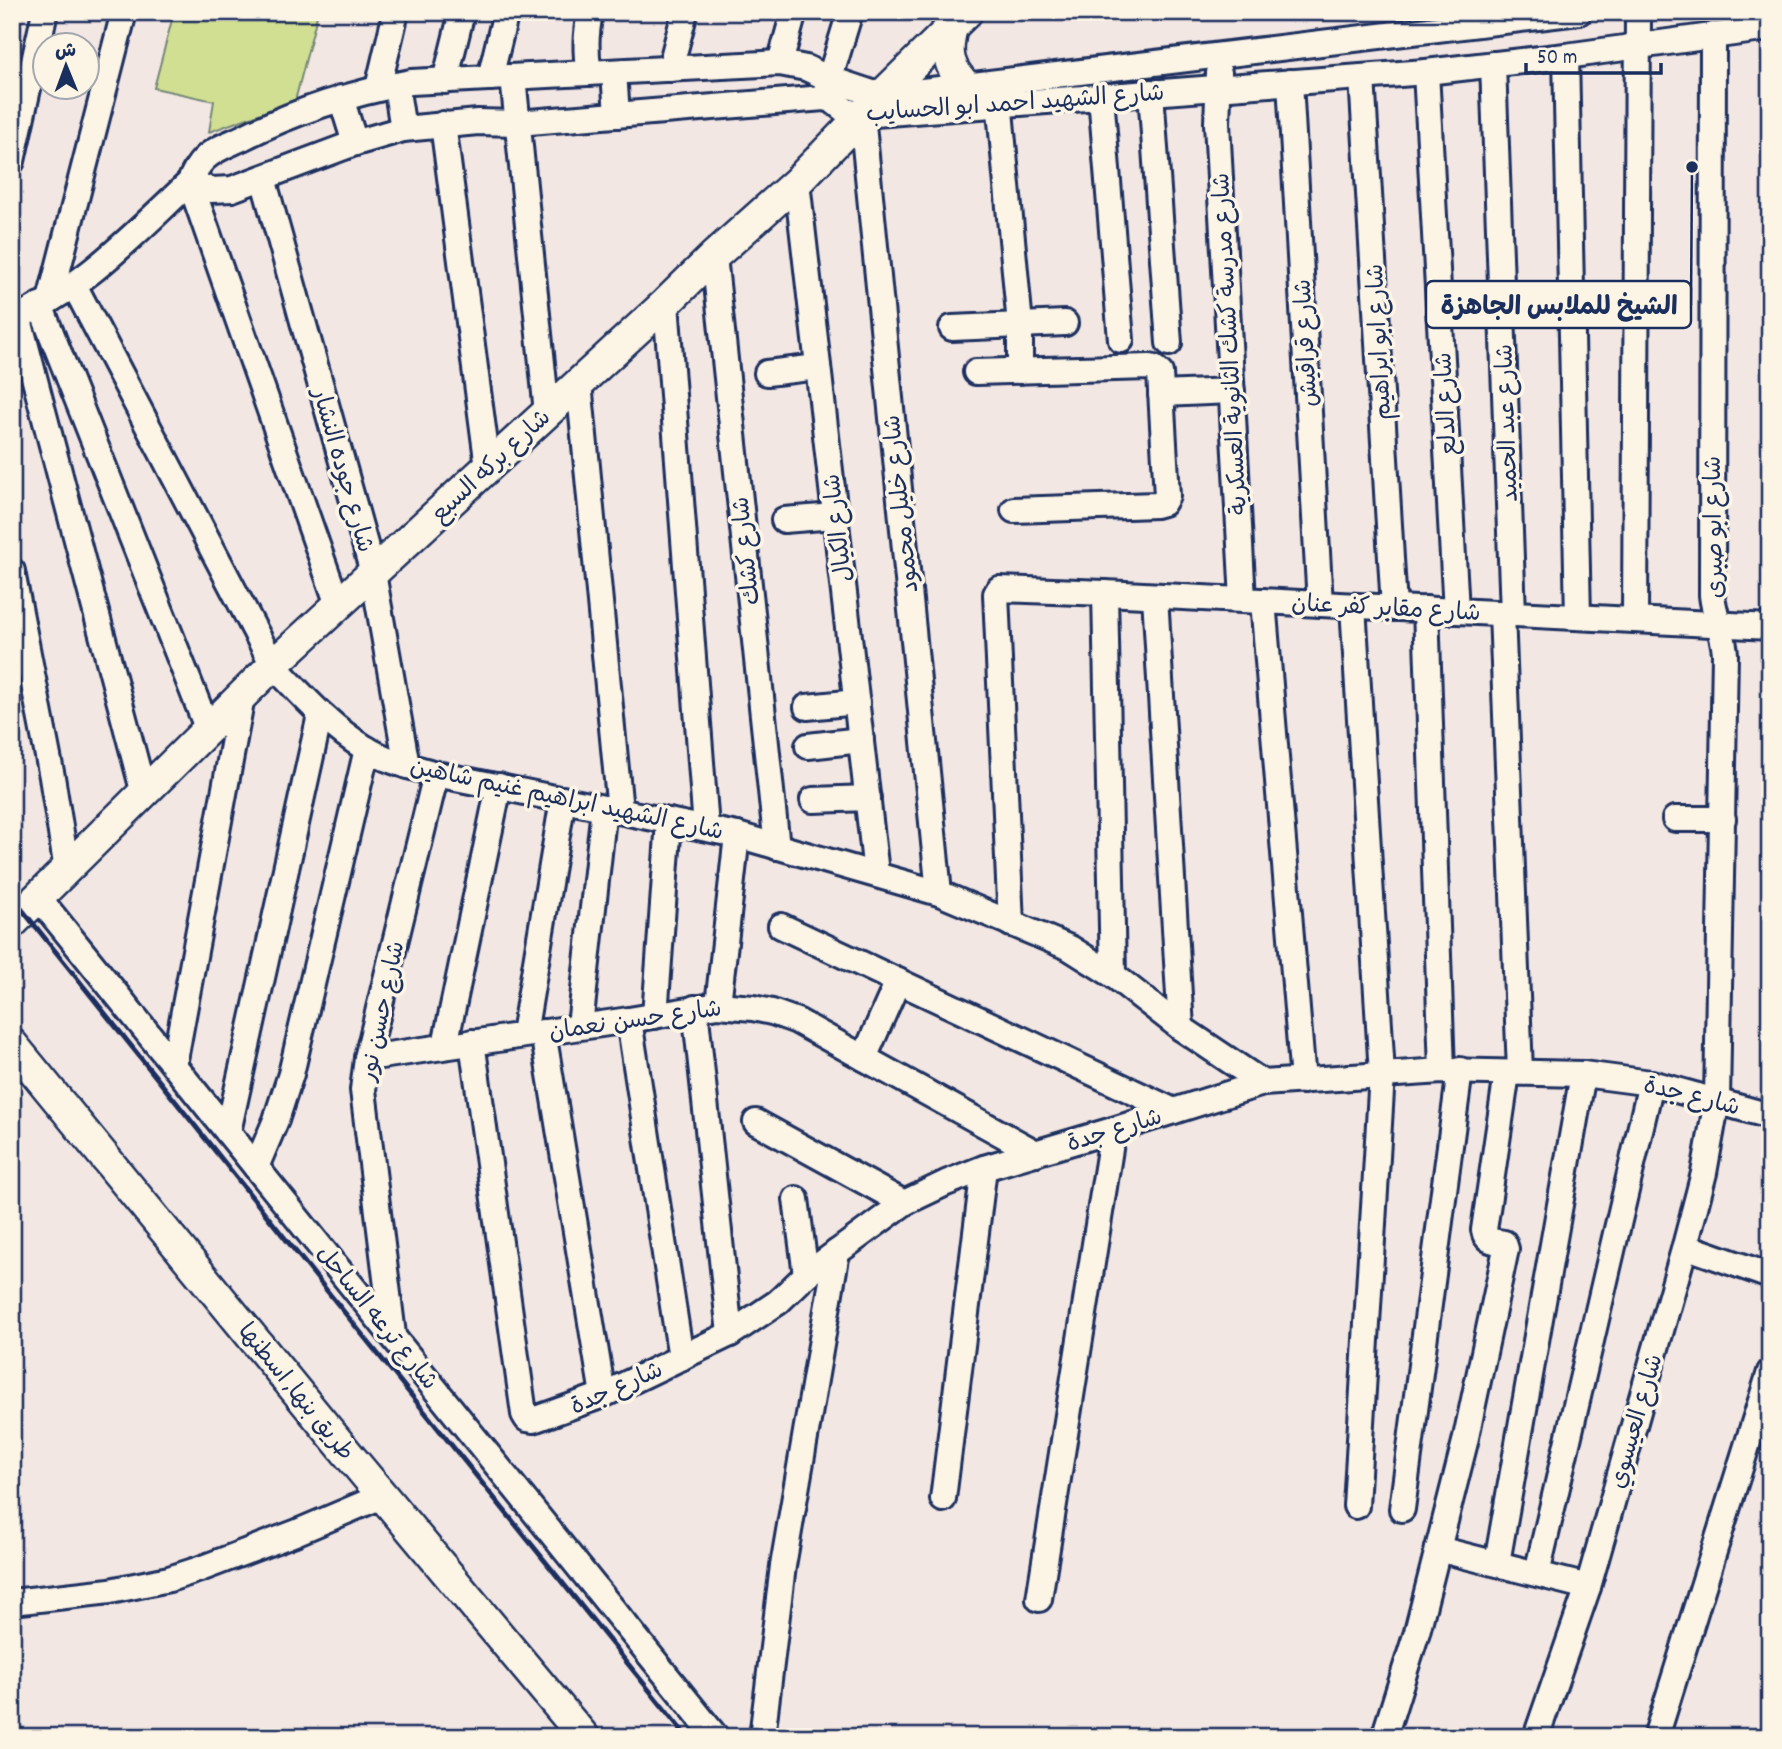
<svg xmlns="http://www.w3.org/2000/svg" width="1782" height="1749" font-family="Dekko,'Playpen Sans Arabic',sans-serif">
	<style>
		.green { fill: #d1df92; stroke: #768778; stroke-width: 2 }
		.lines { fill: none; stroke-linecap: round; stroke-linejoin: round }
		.minor-casing { stroke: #1b2f5e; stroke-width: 30 }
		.major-casing { stroke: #1b2f5e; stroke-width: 35 }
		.minor { stroke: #fcf5e5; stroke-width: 24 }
		.major { stroke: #fcf5e5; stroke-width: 30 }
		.rail { stroke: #1b2f5e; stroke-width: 5 }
		.labels { text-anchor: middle; stroke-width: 7; stroke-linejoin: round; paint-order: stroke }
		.street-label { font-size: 24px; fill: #1b2f5e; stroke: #fcf5e5 }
		.leader { fill: none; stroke: #1b2f5e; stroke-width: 2.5 }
		.callout-dot { fill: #1b2f5e; stroke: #fcf5e5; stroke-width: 2.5 }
		.callout { fill: #fcf5e5; stroke: #1b2f5e; stroke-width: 2.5 }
		.callout-label { font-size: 26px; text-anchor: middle; font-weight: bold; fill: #1b2f5e }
	</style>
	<rect width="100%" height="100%" fill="#f3e7e3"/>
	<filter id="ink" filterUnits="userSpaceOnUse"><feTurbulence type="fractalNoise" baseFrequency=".0143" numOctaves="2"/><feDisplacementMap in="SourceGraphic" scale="14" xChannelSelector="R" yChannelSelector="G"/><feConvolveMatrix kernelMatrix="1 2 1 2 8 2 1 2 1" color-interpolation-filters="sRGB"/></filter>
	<g filter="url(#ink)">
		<path class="green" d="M174 12H318L295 101 209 132 214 101 154 88Z"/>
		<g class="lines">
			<defs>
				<g id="minor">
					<path d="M1566 56 1578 617"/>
					<path d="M780 63 794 12"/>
					<path d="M1493 64 1513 614"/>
					<path d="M670 69 685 12"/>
					<path d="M614 72 617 115"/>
					<path d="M1426 72 1456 611"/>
					<path d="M589 73C585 51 586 34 590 12"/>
					<path d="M1219 73 1217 123 1243 600"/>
					<path d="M513 77 547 413"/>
					<path d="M1362 77 1394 608"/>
					<path d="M490 78 506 12"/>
					<path d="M445 81 462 12"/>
					<path d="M1290 82 1320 604"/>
					<path d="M396 85 403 129"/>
					<path d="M378 88 396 12"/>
					<path d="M998 89 1020 325V371"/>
					<path d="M1151 92 1169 343"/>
					<path d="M825 94 850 12"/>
					<path d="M1101 96 1121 340"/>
					<path d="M341 98 355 143"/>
					<path d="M862 115 939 893"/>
					<path d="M443 124 488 467"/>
					<path d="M12 161 45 12"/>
					<path d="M263 178 373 573 407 766"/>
					<path d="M190 182 211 190 232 189 355 143 403 129 478 122 517 123 824 98 832 100 846 111 862 115 1426 72 1566 56 1770 28"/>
					<path d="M190 182 338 605"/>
					<path d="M797 182 876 873"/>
					<path d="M714 256 777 847"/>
					<path d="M74 285 273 665C302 695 329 726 365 748 386 761 412 767 436 774L737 835 939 893 1070 948 1113 975 1181 1028 1263 1083"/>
					<path d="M50 300 124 12"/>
					<path d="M666 303 706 828"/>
					<path d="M40 305 208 730"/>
					<path d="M18 316 144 794"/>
					<path d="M12 319C82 291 136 232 190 182 193 174 197 166 204 159 214 149 229 144 242 138 295 111 352 93 411 82L780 63 806 68 830 79 881 96 1579 12"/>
					<path d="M952 328 1065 323"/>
					<path d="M976 372 1150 367 1154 368 1160 373 1167 496 1163 503 1156 505 1014 510"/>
					<path d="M767 373 818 367"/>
					<path d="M579 383 620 811"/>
					<path d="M1161 394 1232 391"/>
					<path d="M784 520 835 516"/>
					<path d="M12 571 52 777 67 870"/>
					<path d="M1105 593 1113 975"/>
					<path d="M1155 596 1181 1028"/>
					<path d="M1263 601 1303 1081"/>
					<path d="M1353 606 1382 1074 1356 1506"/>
					<path d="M1426 609 1442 1071"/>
					<path d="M1502 613 1520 1072"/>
					<path d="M1635 620 1638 12"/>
					<path d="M807 707 857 702"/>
					<path d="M808 746 861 740"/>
					<path d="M813 800 868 798"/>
					<path d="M1675 819H1723"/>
					<path d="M38 897 716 1737"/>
					<path d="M1011 924 996 594 999 589 1105 593 1770 627"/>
					<path d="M781 926 1174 1111"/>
					<path d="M718 1005 737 835"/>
					<path d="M695 1008 730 1334"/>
					<path d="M655 1016 669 821"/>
					<path d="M629 1020 681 1358"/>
					<path d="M580 1026 604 808"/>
					<path d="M543 1032 603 1395"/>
					<path d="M524 1034 563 799"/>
					<path d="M472 1042 524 1414 527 1419 533 1420 603 1395 730 1334 778 1302 806 1275 904 1203 946 1183 984 1168 1113 1130 1263 1083 1442 1071 1583 1074 1651 1083 1770 1116"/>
					<path d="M445 1045 499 786"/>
					<path d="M367 1058 629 1020 718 1005 753 1008 772 1012 797 1021 1036 1153"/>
					<path d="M864 1058 898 981"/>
					<path d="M174 1065 242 696"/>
					<path d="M756 1122 904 1203"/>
					<path d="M228 1132 320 715"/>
					<path d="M256 1167 276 1120 291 1074 367 749"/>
					<path d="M796 1199 806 1275"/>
					<path d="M1685 1246 1770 1276"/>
					<path d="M393 1335 363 1090 367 1058 436 774"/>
					<path d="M943 1499 984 1168"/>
					<path d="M1402 1509 1460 1070"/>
					<path d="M1438 1549 1588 1587"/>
					<path d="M1497 1563 1583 1074"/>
					<path d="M1537 1573 1651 1083"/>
					<path d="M1039 1599 1113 1130"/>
					<path d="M12 1602 110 1591 169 1579 200 1569 295 1533 382 1496"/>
					<path d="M762 1737 783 1566 837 1252"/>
					<path d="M1384 1737 1417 1632 1465 1442 1506 1249 1504 1243C1494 1241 1486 1242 1484 1230L1507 1073"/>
					<path d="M1536 1737 1588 1587 1685 1246 1704 1173 1717 1100 1725 654C1724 634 1714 616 1712 595L1713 35"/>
					<path d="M1656 1737 1770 1372"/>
				</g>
				<g id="major">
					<path d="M952 27C945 54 948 67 967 87"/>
					<path d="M12 923 273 665 666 303 714 256 797 182 862 115 967 12"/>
					<path d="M12 1044 352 1459 584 1737"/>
				</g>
			</defs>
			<use href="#minor" class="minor-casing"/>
			<use href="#major" class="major-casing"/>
			<use href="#minor" class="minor"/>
			<use href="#major" class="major"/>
			<path class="rail" d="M12 897 336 1302 687 1737"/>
		</g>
	</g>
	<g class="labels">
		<g class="street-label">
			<text transform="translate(1015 102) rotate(-4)" y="8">شارع الشهيد احمد ابو الحسايب</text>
			<text transform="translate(1378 342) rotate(-93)" y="8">شارع ابو ابراهيم</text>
			<text transform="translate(1305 343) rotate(-93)" y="8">شارع قراقيش</text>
			<text transform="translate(1229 344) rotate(-93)" y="8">شارع مدرسة كشك الثانوية العسكرية</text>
			<text transform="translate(1445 404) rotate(-93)" y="8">شارع الدلع</text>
			<text transform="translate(1506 423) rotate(-92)" y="8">شارع عبد الحميد</text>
			<text transform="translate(490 465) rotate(-43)" y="8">شارع بركه السبع</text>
			<text transform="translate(344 470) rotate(74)" y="8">شارع جوده النشار</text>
			<text transform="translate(900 504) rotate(-96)" y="8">شارع خليل محمود</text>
			<text transform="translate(1713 527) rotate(-91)" y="8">شارع ابو صبرى</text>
			<text transform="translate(837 528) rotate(-97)" y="8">شارع الكيال</text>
			<text transform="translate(745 551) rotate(-96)" y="8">شارع كشك</text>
			<text transform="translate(1386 607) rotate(3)" y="8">شارع مقابر كفر عنان</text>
			<text transform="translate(567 798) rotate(12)" y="8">شارع الشهيد ابراهيم غنيم شاهين</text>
			<text transform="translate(381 1011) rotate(-78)" y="8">شارع حسن نور</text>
			<text transform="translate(635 1019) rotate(-8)" y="8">شارع حسن نعمان</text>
			<text transform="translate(1692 1095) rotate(14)" y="8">شارع جدة</text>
			<text transform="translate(1114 1129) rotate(-17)" y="8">شارع جدة</text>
			<text transform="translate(378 1317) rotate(51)" y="8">شارع ترعه الساحل</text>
			<text transform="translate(616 1387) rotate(-24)" y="8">شارع جدة</text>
			<text transform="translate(297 1391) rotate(51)" y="8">طريق بنها, اسطنها</text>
			<text transform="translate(1635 1421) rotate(-74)" y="8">شارع العيسوي</text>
		</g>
	</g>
	<path class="leader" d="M1692 167L1691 305"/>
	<circle class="callout-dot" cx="1692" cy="167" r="7"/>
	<rect class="callout" x="1426" y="281" width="265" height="47" rx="7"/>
	<g class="callout-label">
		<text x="1559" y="314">الشيخ للملابس الجاهزة</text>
	</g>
	<rect width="1782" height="1749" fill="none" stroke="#fcf5e5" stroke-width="42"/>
	<rect x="21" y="21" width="1740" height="1707" fill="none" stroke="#1b2f5e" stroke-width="2.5" filter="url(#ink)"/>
	<g transform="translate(66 66) rotate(359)"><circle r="33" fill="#fcf5e5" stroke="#a2a6af" stroke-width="2"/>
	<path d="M0-5L12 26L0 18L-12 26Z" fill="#1b2f5e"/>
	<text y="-10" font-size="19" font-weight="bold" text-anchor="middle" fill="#1b2f5e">ش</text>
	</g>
	<path d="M1526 63v10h135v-10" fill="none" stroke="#1b2f5e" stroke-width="3.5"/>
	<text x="1537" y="63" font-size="21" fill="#1b2f5e" stroke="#fcf5e5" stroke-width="5" paint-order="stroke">50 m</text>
</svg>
